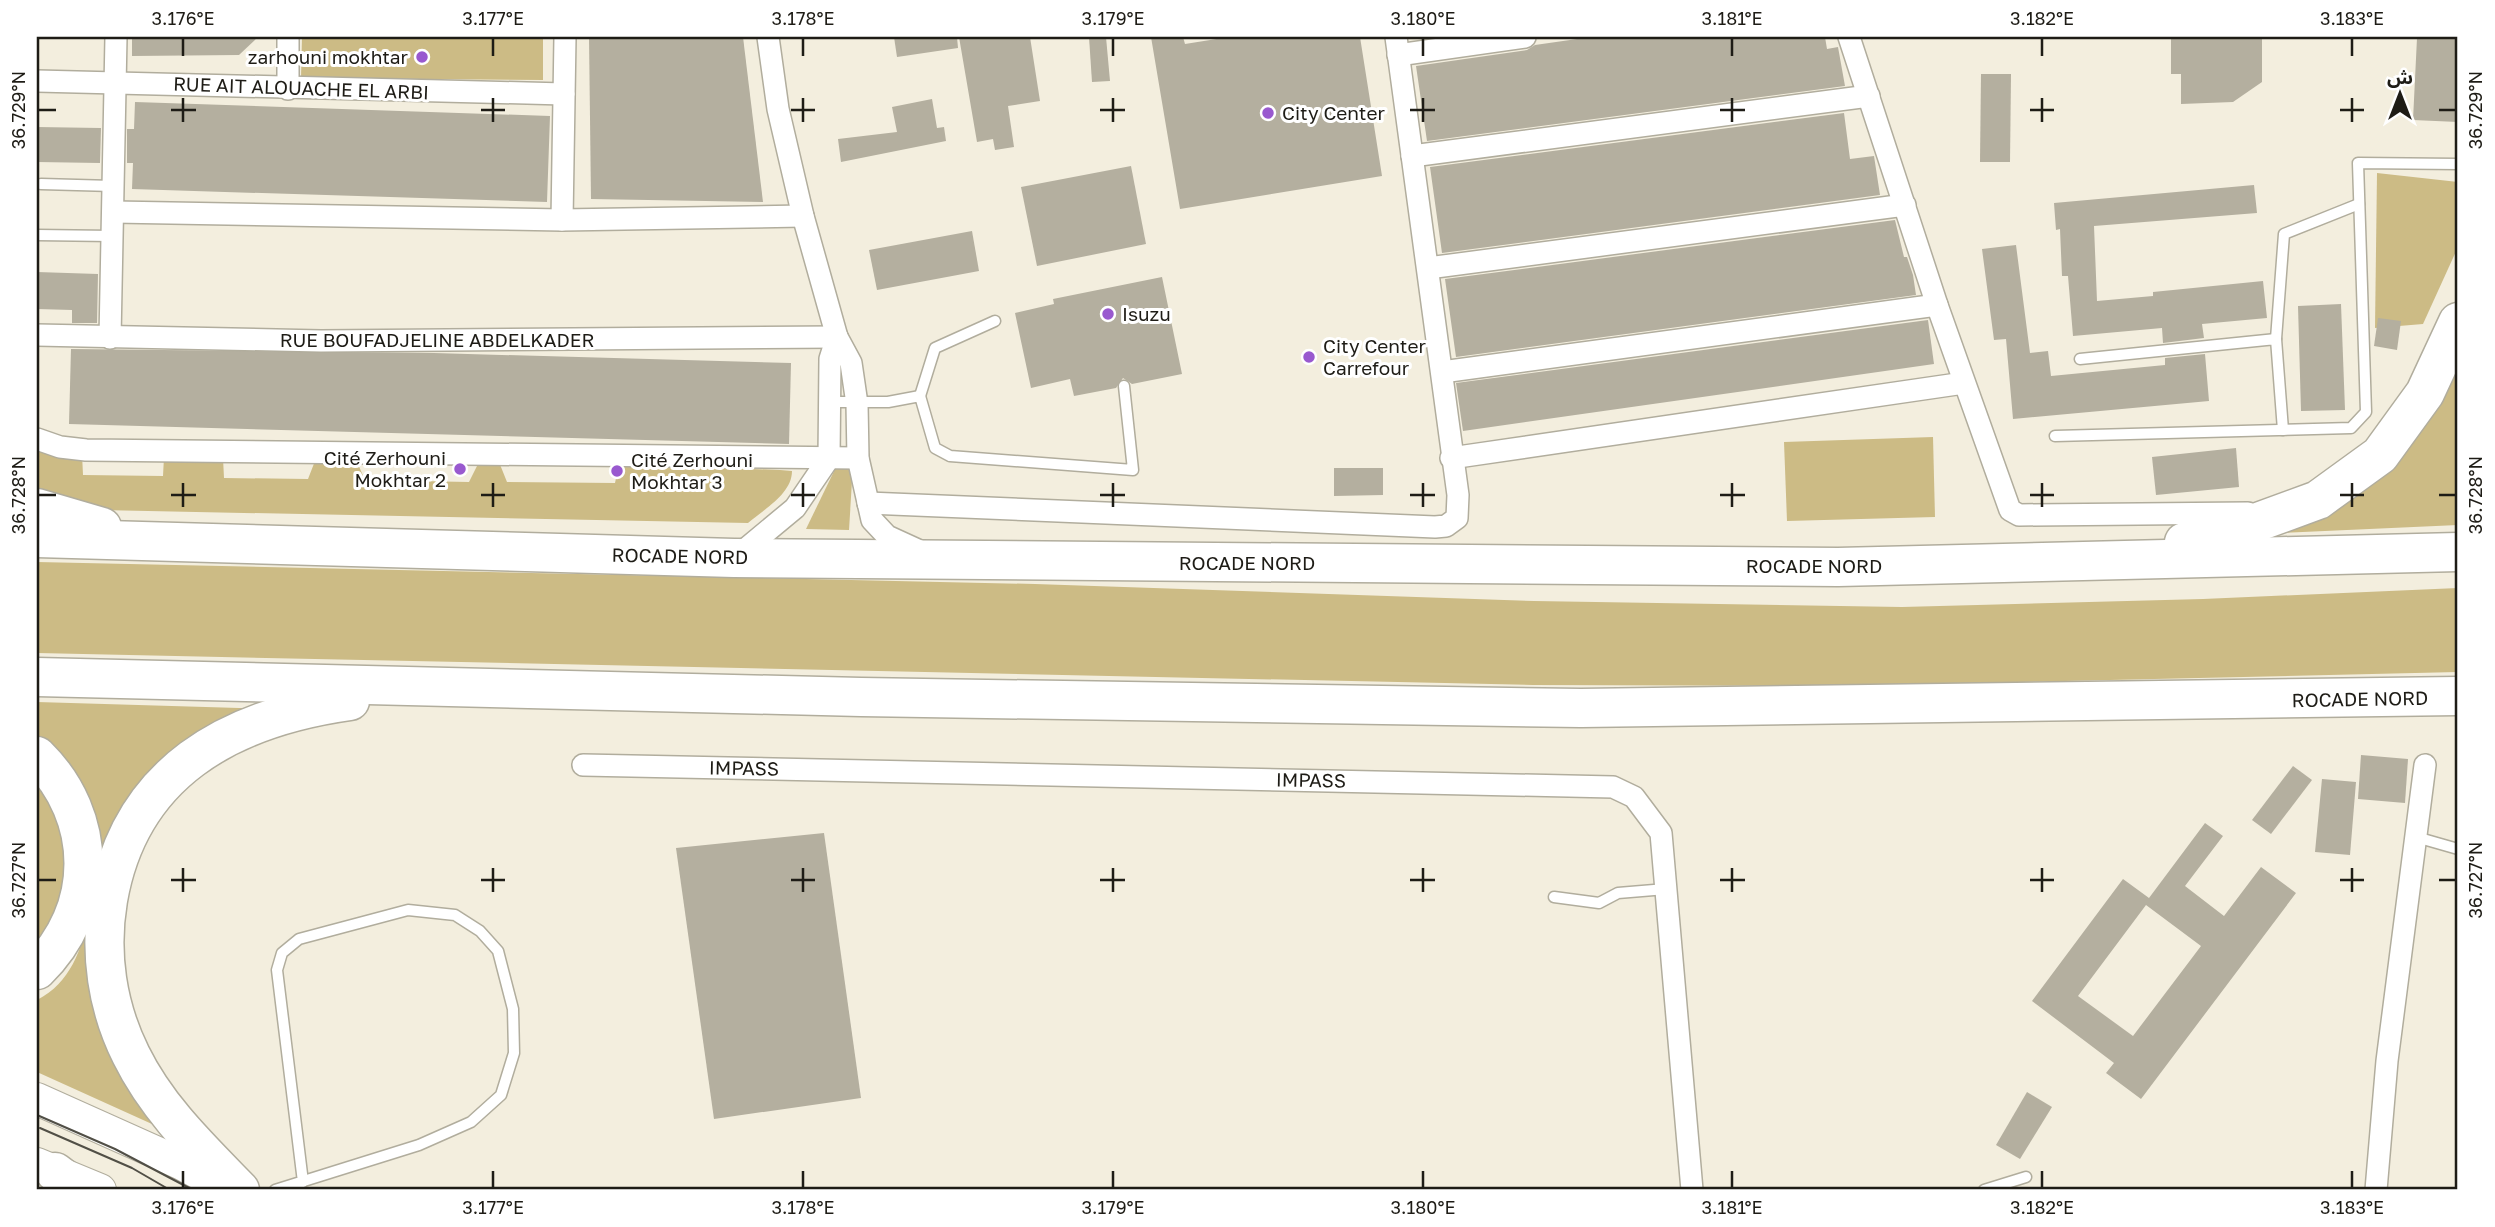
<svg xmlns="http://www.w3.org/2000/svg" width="2495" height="1227" font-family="'Golos Text','Noto Sans Arabic',sans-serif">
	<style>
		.green { fill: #ccbb85 }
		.building { fill: #b4af9f; fill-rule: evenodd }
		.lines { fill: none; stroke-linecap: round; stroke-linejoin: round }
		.lane-casing { stroke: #b1ad9d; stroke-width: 13 }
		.street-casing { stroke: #b1ad9d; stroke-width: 24 }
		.secondary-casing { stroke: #b1ad9d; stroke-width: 34 }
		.highway-casing { stroke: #b1ad9d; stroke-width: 41 }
		.lane { stroke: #fff; stroke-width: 10 }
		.street { stroke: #fff; stroke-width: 21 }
		.secondary { stroke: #fff; stroke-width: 32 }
		.highway { stroke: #fff; stroke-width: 38 }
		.tram { stroke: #514f46; stroke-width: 2 }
		.ticks { fill: none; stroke: #1e1c16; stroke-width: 2.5 }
		.poi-dot { fill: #9959cf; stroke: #fff; stroke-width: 2.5 }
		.labels { text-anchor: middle; stroke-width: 6; stroke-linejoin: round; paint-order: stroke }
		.poi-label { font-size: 19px; fill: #1e1c16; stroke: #fff; text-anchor: start }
		.street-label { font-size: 19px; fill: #1e1c16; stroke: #fff }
		.neatline { fill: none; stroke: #1e1c16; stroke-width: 2.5 }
		.ticks-label { font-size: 18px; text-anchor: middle; fill: #1e1c16 }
	</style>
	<rect width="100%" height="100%" fill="#f3eede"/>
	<g class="green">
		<path d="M302 37H543V80L301 78Z"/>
		<path d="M2377 173 2458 182V247L2423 324 2375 328Z"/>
		<path d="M2458 361V525L2260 534Z"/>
		<path d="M1933 437 1935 517 1787 521 1784 442Z"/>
		<path d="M37 448 82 454 83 475 163 476 164 457 223 458 224 478 308 479 315 461 357 462 365 480 469 482 479 462H499L507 482 615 483 619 464 780 470 792 471C792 494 764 509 748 523L100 510 37 496Z"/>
		<path d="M837 465H853L849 530 806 529Z"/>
		<path d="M37 562 1035 584 1534 601 1902 607 2203 599 2458 588V672L1847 686 1533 685 37 653Z"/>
		<path d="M37 702 270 709 105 860 43 741 37 737Z"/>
		<path d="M37 776 66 828 70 880 37 948Z"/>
		<path d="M90 915 163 1129 37 1072V1000C71 983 81 949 90 915Z"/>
	</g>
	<g class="building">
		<path d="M132 37H258L239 55 132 56Z"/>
		<path d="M589 37H743L763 202 591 199Z"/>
		<path d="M894 37H957L958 48 897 57Z"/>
		<path d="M959 37H1030L1040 101 1008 106 1014 147 995 150 993 139 977 142Z"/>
		<path d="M1089 37H1106L1110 81 1092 82Z"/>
		<path d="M1151 37H1183L1185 44 1229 37H1360L1382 176 1180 209Z"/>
		<path d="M1591 37H1825L1827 49 1838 47 1845 86 1427 141 1416 66 1527 50 1535 45Z"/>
		<path d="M2171 37H2262V82L2233 102 2181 104V74H2171Z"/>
		<path d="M2441 37H2458V122L2413 120 2417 38 2441 39Z"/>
		<path d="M1981 74H2011L2010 162H1980Z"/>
		<path d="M932 99 937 128 944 127 946 141 841 162 838 139 897 132 892 107Z"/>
		<path d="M135 102 550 116 547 202 132 189 133 163H127V129H134Z"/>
		<path d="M1844 113 1850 159 1874 156 1880 195 1442 253 1430 167Z"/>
		<path d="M37 127 101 128 100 163 37 162Z"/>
		<path d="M1131 166 1146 244 1037 266 1021 187Z"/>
		<path d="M2254 185 2257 213 2094 226 2097 301 2153 296V292L2263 281 2267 318 2202 324 2204 338 2163 343 2162 328 2073 336 2068 276H2062L2060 229 2056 230 2054 203Z"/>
		<path d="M1895 220 1904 257H1907L1913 275 1916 295 1456 357 1445 279Z"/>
		<path d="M972 231 979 271 877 290 869 250Z"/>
		<path d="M2016 245 2030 353 2048 351 2051 376 2165 365V358L2205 354 2209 401 2013 419 2006 339 1994 340 1982 249Z"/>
		<path d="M37 272 98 274 97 323H72V310L37 309Z"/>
		<path d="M1162 277 1182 374 1132 384 1123 378 1116 388 1074 396 1070 379 1031 388 1015 313 1054 304 1053 299Z"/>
		<path d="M2341 304 2345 410 2301 411 2298 306Z"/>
		<path d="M2378 318 2401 321 2397 350 2374 346Z"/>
		<path d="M1928 320 1934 364 1463 431 1456 383Z"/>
		<path d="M71 349 434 353 791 363 789 444 69 424Z"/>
		<path d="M2236 448 2239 487 2156 495 2152 457Z"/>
		<path d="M1334 468H1383V495L1334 496Z"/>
		<path d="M2361 755 2408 759 2405 803 2358 799Z"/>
		<path d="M2293 766 2312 780 2271 834 2252 820Z"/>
		<path d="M2322 779 2356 782 2350 855 2315 852Z"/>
		<path d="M2205 823 2223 836 2185 886 2224 916 2261 867 2296 893 2141 1099 2106 1073 2114 1063 2032 1001 2123 879 2149 898ZM2146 905 2201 946 2133 1036 2078 996Z"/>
		<path d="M824 833 861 1098 714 1119 676 848Z"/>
		<path d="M2027 1092 2052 1107 2020 1159 1996 1145Z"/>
	</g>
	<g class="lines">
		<defs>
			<g id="lane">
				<path d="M41 184 113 186"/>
				<path d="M37 235 112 236"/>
				<path d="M2276 339 2284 234 2359 204"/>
				<path d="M2080 359 2276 339 2283 430"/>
				<path d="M920 396 935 348 995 321"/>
				<path d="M832 402H888L920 396 935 448 950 456 1133 470 1124 386"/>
				<path d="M2055 436 2351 428 2366 412 2358 163 2458 164"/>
				<path d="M2416 837 2458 849"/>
				<path d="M1554 897 1599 903 1618 893 1666 889"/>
				<path d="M275 1190 419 1145 471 1122 501 1095 514 1053 513 1009 498 951 480 931 455 915 408 910 299 939 282 953 277 970 303 1182"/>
				<path d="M1984 1190 2026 1177"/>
			</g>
			<g id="street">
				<path d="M288 37V89"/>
				<path d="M768 37 778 109 803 216 837 337 851 363 857 404 858 458 872 520 887 536 922 552"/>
				<path d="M1849 37 1937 305 2010 510 2019 515 2248 513"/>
				<path d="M1398 55 1525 37"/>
				<path d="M37 81 564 94"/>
				<path d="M1412 156 1869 96"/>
				<path d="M114 212 562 220 803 216"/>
				<path d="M562 220 565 37"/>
				<path d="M1428 268 1905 205"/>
				<path d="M37 335 321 341 837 337"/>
				<path d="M110 338 116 37"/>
				<path d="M1442 372 1937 305"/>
				<path d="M37 439 60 447 86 450 858 458"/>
				<path d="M829 458 830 359 837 337"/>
				<path d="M1451 458 1964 383"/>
				<path d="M868 503 1435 527 1446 526 1457 518 1458 495 1396 37"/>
				<path d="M736 557 795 508 829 458"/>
				<path d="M583 765 1613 787 1634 797 1661 833 1692 1190"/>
				<path d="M2376 1190 2387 1061 2425 765"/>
			</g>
			<g id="secondary">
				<path d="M37 1099 182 1164 230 1190"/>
				<path d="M37 1164 100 1190"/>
			</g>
			<g id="highway">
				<path d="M37 508 102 527"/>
				<path d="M37 538 734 558 1838 567 2458 552"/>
				<path d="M2184 542 2236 530 2318 500 2380 455 2425 393 2458 322"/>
				<path d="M37 677 861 697 1581 708 2458 696"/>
				<path d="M37 756C99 817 99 910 37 970"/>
				<path d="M55 1172 79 1190"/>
				<path d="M240 1190C199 1148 157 1108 131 1055 107 1007 99 953 108 900 130 772 229 718 350 701"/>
			</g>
		</defs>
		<use href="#lane" class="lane-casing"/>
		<use href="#street" class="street-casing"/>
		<use href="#secondary" class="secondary-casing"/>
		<use href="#highway" class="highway-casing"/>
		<use href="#lane" class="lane"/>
		<use href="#street" class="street"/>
		<use href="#secondary" class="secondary"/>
		<use href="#highway" class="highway"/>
		<g class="tram">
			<path d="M37 1115 115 1149 193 1190"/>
			<path d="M40 1128 132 1168 170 1190"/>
		</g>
	</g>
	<path class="ticks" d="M183 38V56M493 38V56M803 38V56M1113 38V56M1423 38V56M1732 38V56M2042 38V56M2352 38V56M183 98V122M493 98V122M803 98V122M1113 98V122M1423 98V122M1732 98V122M2042 98V122M2352 98V122M38 110H56M171 110H196M481 110H505M791 110H815M1100 110H1125M1410 110H1435M1720 110H1745M2030 110H2054M2340 110H2364M2439 110H2456M183 483V507M493 483V507M803 483V507M1113 483V507M1423 483V507M1732 483V507M2042 483V507M2352 483V507M38 495H56M171 495H196M481 495H505M791 495H815M1100 495H1125M1410 495H1435M1720 495H1745M2030 495H2054M2340 495H2364M2439 495H2456M183 868V892M493 868V892M803 868V892M1113 868V892M1423 868V892M1732 868V892M2042 868V892M2352 868V892M38 880H56M171 880H196M481 880H505M791 880H815M1100 880H1125M1410 880H1435M1720 880H1745M2030 880H2054M2340 880H2364M2439 880H2456M183 1171V1188M493 1171V1188M803 1171V1188M1113 1171V1188M1423 1171V1188M1732 1171V1188M2042 1171V1188M2352 1171V1188"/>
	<g class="poi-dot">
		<circle cx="422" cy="57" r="7"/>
		<circle cx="1268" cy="113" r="7"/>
		<circle cx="1108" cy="314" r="7"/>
		<circle cx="1309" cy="357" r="7"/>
		<circle cx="460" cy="469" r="7"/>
		<circle cx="617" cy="471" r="7"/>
	</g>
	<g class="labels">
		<g class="poi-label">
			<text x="408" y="64" text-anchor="end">zarhouni mokhtar</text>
			<text x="1282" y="120">City Center</text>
			<text x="1122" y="321">Isuzu</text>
			<text x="1323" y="353">City Center<tspan x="1323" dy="22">Carrefour</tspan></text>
			<text x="446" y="465" text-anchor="end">Cité Zerhouni<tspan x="446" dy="22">Mokhtar 2</tspan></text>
			<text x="631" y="467">Cité Zerhouni<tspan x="631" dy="22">Mokhtar 3</tspan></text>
		</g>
		<g class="street-label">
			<text transform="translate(301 88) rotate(2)" y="7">RUE AIT ALOUACHE EL ARBI</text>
			<text x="437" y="347">RUE BOUFADJELINE ABDELKADER</text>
			<text transform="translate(680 556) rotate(1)" y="7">ROCADE NORD</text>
			<text x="1247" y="570">ROCADE NORD</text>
			<text x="1814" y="573">ROCADE NORD</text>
			<text transform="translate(2360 699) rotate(-1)" y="7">ROCADE NORD</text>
			<text transform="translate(744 768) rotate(1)" y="7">IMPASS</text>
			<text transform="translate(1311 780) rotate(1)" y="7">IMPASS</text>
		</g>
	</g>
	<rect width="2495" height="1227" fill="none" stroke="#ffffff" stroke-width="77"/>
	<g transform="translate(2400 94)" stroke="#ffffff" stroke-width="5" paint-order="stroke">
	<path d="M0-5L12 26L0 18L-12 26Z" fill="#1e1c16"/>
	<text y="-10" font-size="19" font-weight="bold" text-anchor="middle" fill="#1e1c16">ش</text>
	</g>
	<rect x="38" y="38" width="2418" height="1150" class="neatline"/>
	<g class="ticks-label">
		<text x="183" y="25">3.176°E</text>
		<text x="493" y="25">3.177°E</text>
		<text x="803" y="25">3.178°E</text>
		<text x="1113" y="25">3.179°E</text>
		<text x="1423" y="25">3.180°E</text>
		<text x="1732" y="25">3.181°E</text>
		<text x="2042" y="25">3.182°E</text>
		<text x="2352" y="25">3.183°E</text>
		<text transform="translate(19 110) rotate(-90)" y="6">36.729°N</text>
		<text transform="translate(2476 110) rotate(-90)" y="6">36.729°N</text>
		<text transform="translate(19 495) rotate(-90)" y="6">36.728°N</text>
		<text transform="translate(2476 495) rotate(-90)" y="6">36.728°N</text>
		<text transform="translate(19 880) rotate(-90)" y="6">36.727°N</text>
		<text transform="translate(2476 880) rotate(-90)" y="6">36.727°N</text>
		<text x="183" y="1214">3.176°E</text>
		<text x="493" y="1214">3.177°E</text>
		<text x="803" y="1214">3.178°E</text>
		<text x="1113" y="1214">3.179°E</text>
		<text x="1423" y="1214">3.180°E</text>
		<text x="1732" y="1214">3.181°E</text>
		<text x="2042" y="1214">3.182°E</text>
		<text x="2352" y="1214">3.183°E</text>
	</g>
</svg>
